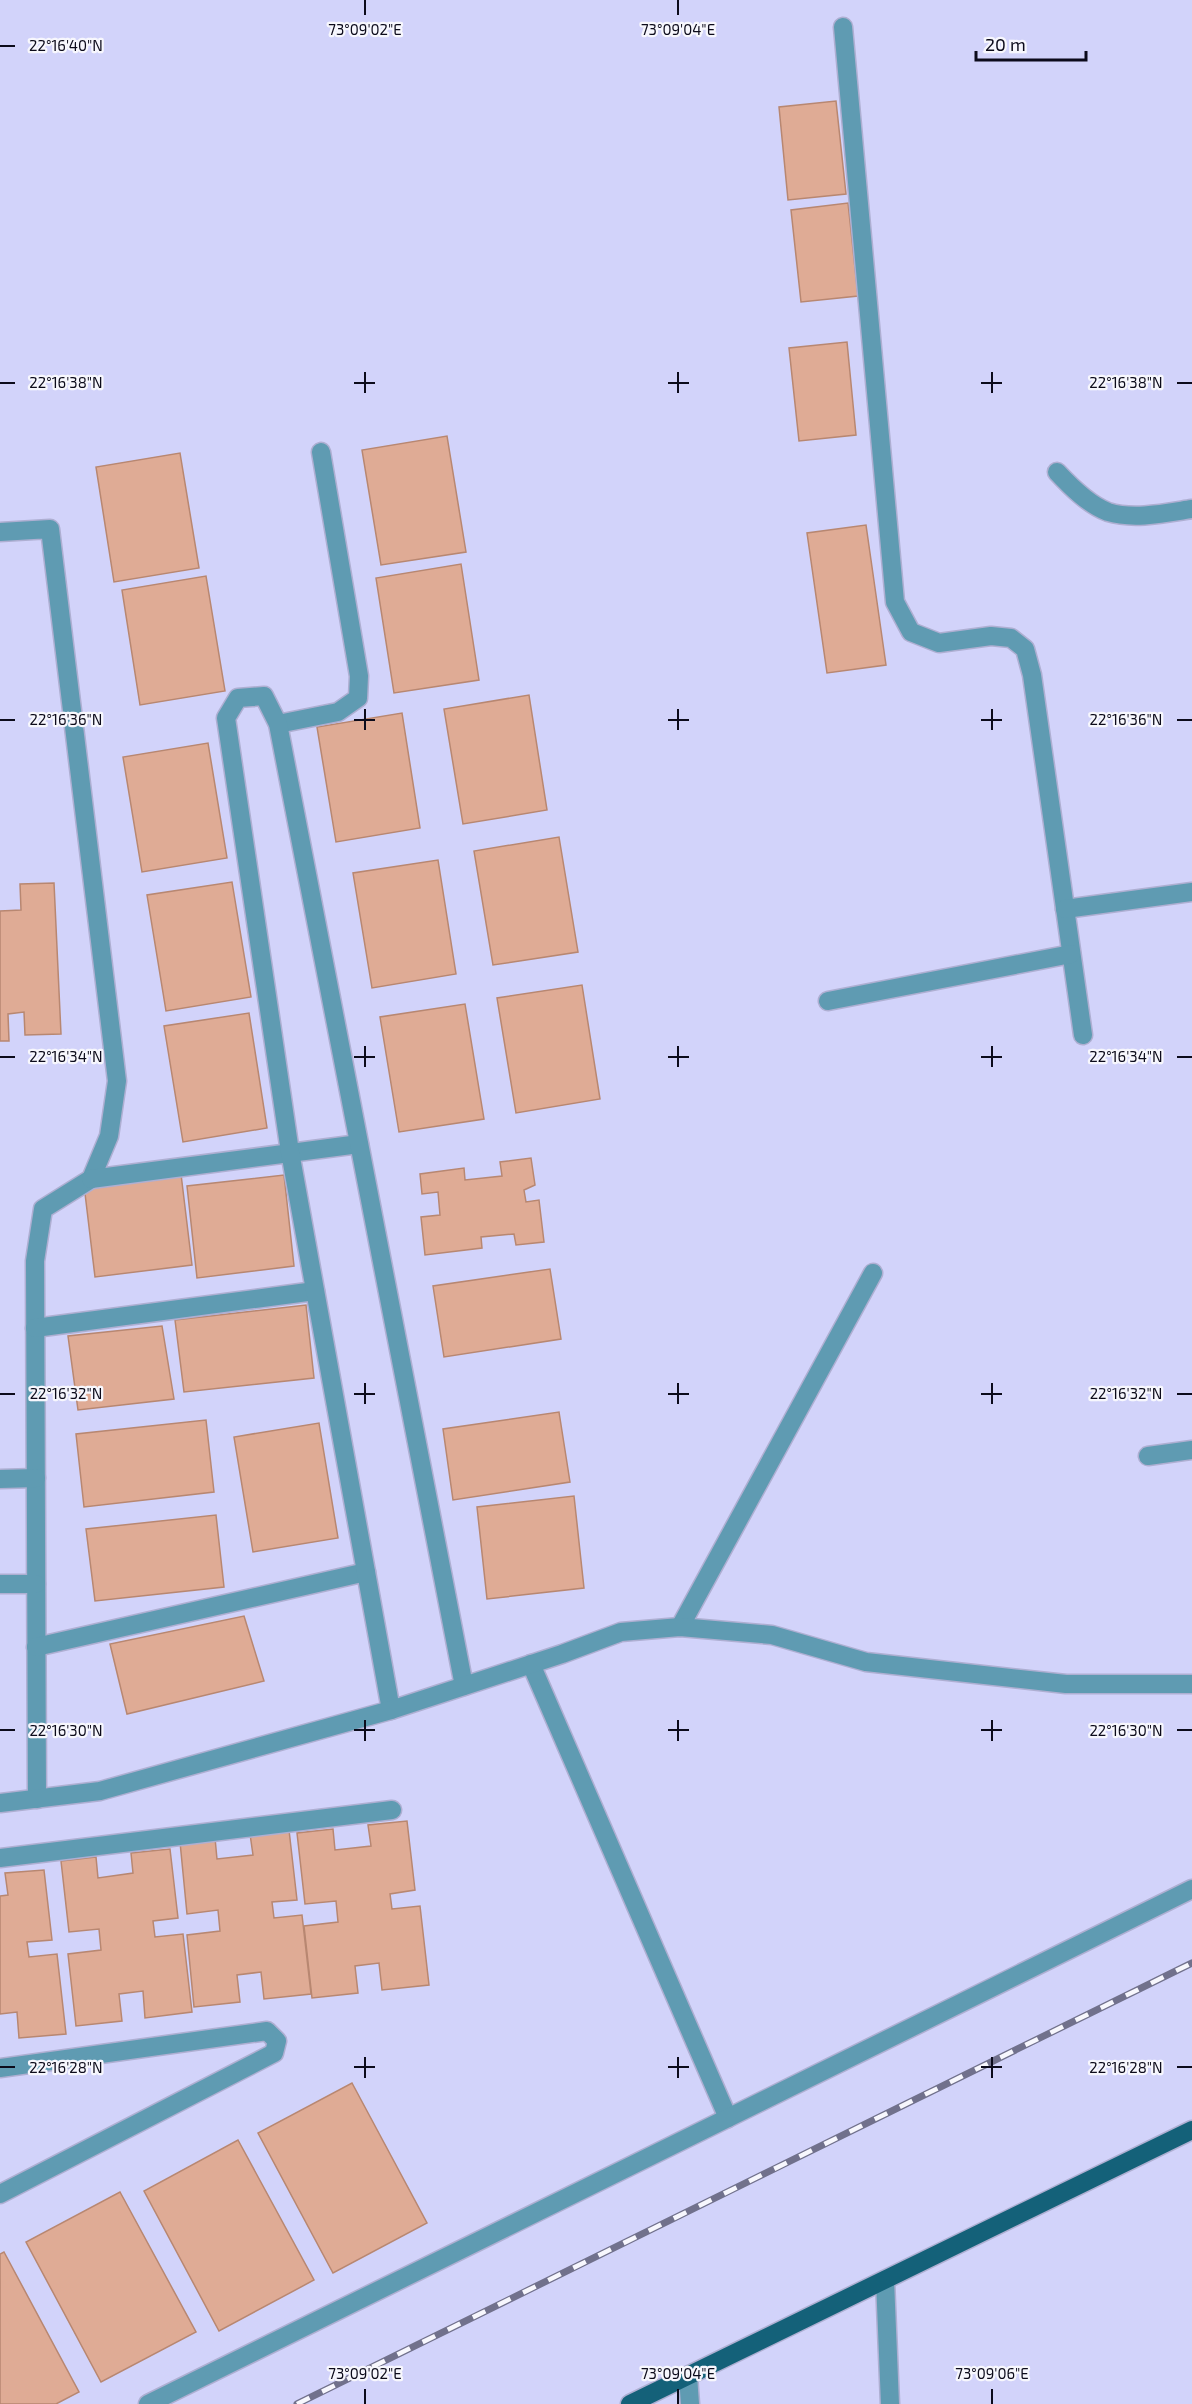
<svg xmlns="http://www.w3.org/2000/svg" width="1192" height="2404" font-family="'Exo 2',sans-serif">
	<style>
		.building { fill: #dfab95; stroke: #b88771; stroke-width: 1.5 }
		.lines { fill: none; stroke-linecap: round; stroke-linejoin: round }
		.lane-casing { stroke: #aeafd2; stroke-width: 21 }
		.street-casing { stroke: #aeafd2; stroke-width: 21 }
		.primary-casing { stroke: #aeafd2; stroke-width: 21 }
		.lane { stroke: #5f9bb2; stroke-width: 18 }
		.street { stroke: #5f9bb2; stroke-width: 18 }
		.primary { stroke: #146179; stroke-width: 18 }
		.rail-casing { stroke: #71718c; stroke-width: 7 }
		.rail { stroke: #f7f7fd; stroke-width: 4.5; stroke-dasharray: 14; stroke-linecap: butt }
		.ticks { fill: none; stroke: #0c0b1b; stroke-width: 2 }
		.ticks-label { font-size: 15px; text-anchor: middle; fill: #0c0b1b; stroke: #f7f7fd; stroke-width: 4.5; stroke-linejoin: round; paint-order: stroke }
	</style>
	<rect width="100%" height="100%" fill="#d2d3fa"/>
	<g class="building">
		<path d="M836 101 846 194 788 200 779 107Z"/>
		<path d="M848 203 858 296 801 302 791 210Z"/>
		<path d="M847 342 856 435 799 441 789 348Z"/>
		<path d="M447 436 466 552 381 565 362 450Z"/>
		<path d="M180 453 199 568 114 582 96 467Z"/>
		<path d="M866 525 886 665 827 673 807 533Z"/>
		<path d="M461 564 479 680 394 693 376 578Z"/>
		<path d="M206 576 225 691 140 705 122 590Z"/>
		<path d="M529 695 547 810 463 824 444 709Z"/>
		<path d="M402 713 420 828 336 842 317 727Z"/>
		<path d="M208 743 227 858 142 872 123 757Z"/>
		<path d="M559 837 578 952 493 965 474 851Z"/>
		<path d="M438 860 456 974 372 988 353 873Z"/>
		<path d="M232 882 251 997 166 1011 147 895Z"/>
		<path d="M54 883 61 1034 25 1035 24 1012 8 1014 9 1041H0V911L21 910 20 884Z"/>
		<path d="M582 985 600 1099 516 1113 497 998Z"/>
		<path d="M465 1004 484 1119 399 1132 380 1017Z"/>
		<path d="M249 1013 267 1128 183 1142 164 1026Z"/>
		<path d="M531 1158 535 1185 524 1190 526 1202 539 1200 544 1242 516 1245 514 1234 481 1237 482 1248 425 1255 421 1217 440 1215 438 1192 422 1194 420 1174 464 1168 465 1180 502 1176 500 1162Z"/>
		<path d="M181 1174 192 1265 95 1277 84 1185Z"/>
		<path d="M284 1175 294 1266 197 1278 187 1186Z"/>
		<path d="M550 1269 561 1339 444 1357 433 1286Z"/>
		<path d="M306 1305 314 1378 184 1392 175 1320Z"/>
		<path d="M162 1326 174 1399 78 1410 68 1336Z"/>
		<path d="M559 1412 570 1482 453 1500 443 1429Z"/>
		<path d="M206 1420 214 1492 84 1507 76 1434Z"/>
		<path d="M319 1423 338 1538 253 1552 234 1437Z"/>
		<path d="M574 1496 584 1588 487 1599 477 1507Z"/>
		<path d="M216 1515 224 1587 95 1601 86 1529Z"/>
		<path d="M244 1616 264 1681 127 1714 110 1644Z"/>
		<path d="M407 1821 415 1890 390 1894 392 1909 420 1906 429 1985 382 1990 379 1963 355 1966 358 1993 312 1998 304 1926 338 1922 336 1901 305 1904 297 1833 333 1829 335 1850 371 1846 368 1825Z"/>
		<path d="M289 1830 297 1900 272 1902 274 1918 302 1915 311 1994 264 1999 261 1972 237 1975 240 2002 194 2007 187 1935 220 1931 218 1910 187 1914 180 1842 215 1838 217 1859 253 1855 250 1834Z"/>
		<path d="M170 1849 178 1918 153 1921 155 1937 183 1934 192 2012 145 2018 143 1991 119 1994 122 2021 76 2026 68 1954 101 1950 99 1929 69 1932 61 1861 96 1857 98 1878 133 1873 131 1853Z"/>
		<path d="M44 1870 52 1940 27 1942 29 1957 57 1954 66 2034 19 2038 17 2012 0 2014V1896L8 1895 5 1873Z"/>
		<path d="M352 2083 427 2223 333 2273 258 2133Z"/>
		<path d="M238 2140 314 2280 219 2331 144 2191Z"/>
		<path d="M120 2192 196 2332 101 2382 26 2242Z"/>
		<path d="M4 2252 79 2392 56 2404H0V2254Z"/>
	</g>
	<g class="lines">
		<defs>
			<g id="lane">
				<path d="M1148 1456 1192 1450"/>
				<path d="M680 1627 873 1273"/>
				<path d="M531 1664 728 2118"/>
				<path d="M0 1858 392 1810"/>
				<path d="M0 2068 267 2031 277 2041 274 2053 0 2194"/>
			</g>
			<g id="street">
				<path d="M843 27 895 602 911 632 939 643 991 636 1011 638 1025 649 1032 675 1083 1035"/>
				<path d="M1057 472C1071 487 1089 505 1108 512 1134 520 1166 513 1192 509"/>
				<path d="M0 532 50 529 117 1081 109 1136 91 1179 43 1209 35 1261 37 1799"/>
				<path d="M278 724 338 712 358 698 359 676 321 452"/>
				<path d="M1065 909 1192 892"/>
				<path d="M828 1001 1071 954"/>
				<path d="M91 1179 359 1144"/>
				<path d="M35 1328 315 1291"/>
				<path d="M0 1479 36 1478"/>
				<path d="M0 1584H36"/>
				<path d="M36 1647 366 1572"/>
				<path d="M391 1710 290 1152 226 718 238 698 264 696 278 724 464 1686"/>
				<path d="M0 1803 100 1791 391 1710 562 1654 621 1632 680 1627 772 1635 866 1662 1066 1684H1192"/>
				<path d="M885 2280 890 2404"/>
				<path d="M688 2376 690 2404"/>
				<path d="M148 2404 1192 1889"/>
			</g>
			<path id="primary" d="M630 2404 1192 2130"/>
		</defs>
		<use href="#lane" class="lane-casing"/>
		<use href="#street" class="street-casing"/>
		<use href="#primary" class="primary-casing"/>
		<use href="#lane" class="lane"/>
		<use href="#street" class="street"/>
		<use href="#primary" class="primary"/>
		<defs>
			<path id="rail" d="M297 2404 1192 1963"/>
		</defs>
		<use href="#rail" class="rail-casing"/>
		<use href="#rail" class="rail"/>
	</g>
	<path class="ticks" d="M365 0V15M678 0V15M0 46H15M365 372V393M678 372V393M992 372V393M0 383H15M354 383H375M668 383H689M981 383H1002M1177 383H1192M365 709V730M678 709V730M992 709V730M0 720H15M354 720H375M668 720H689M981 720H1002M1177 720H1192M365 1046V1067M678 1046V1067M992 1046V1067M0 1057H15M354 1057H375M668 1057H689M981 1057H1002M1177 1057H1192M365 1383V1404M678 1383V1404M992 1383V1404M0 1394H15M354 1394H375M668 1394H689M981 1394H1002M1177 1394H1192M365 1720V1741M678 1720V1741M992 1720V1741M0 1730H15M354 1730H375M668 1730H689M981 1730H1002M1177 1730H1192M365 2057V2078M678 2057V2078M992 2057V2078M0 2067H15M354 2067H375M668 2067H689M981 2067H1002M1177 2067H1192M365 2389V2404M678 2389V2404M992 2389V2404"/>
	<g class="ticks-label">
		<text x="365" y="35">73°09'02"E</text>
		<text x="678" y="35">73°09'04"E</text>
		<text x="66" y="51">22°16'40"N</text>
		<text x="66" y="388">22°16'38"N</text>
		<text x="1126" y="388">22°16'38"N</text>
		<text x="66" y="725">22°16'36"N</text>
		<text x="1126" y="725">22°16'36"N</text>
		<text x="66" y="1062">22°16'34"N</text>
		<text x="1126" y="1062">22°16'34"N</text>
		<text x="66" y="1399">22°16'32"N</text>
		<text x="1126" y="1399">22°16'32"N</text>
		<text x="66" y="1736">22°16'30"N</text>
		<text x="1126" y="1736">22°16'30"N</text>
		<text x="66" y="2073">22°16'28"N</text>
		<text x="1126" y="2073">22°16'28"N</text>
		<text x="365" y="2379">73°09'02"E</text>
		<text x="678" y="2379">73°09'04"E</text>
		<text x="992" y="2379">73°09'06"E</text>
	</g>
	<path d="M976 51v9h110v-9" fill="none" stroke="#0c0b1b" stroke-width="3"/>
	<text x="985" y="51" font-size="18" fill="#0c0b1b" stroke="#f7f7fd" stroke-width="4.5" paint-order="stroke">20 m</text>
</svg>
